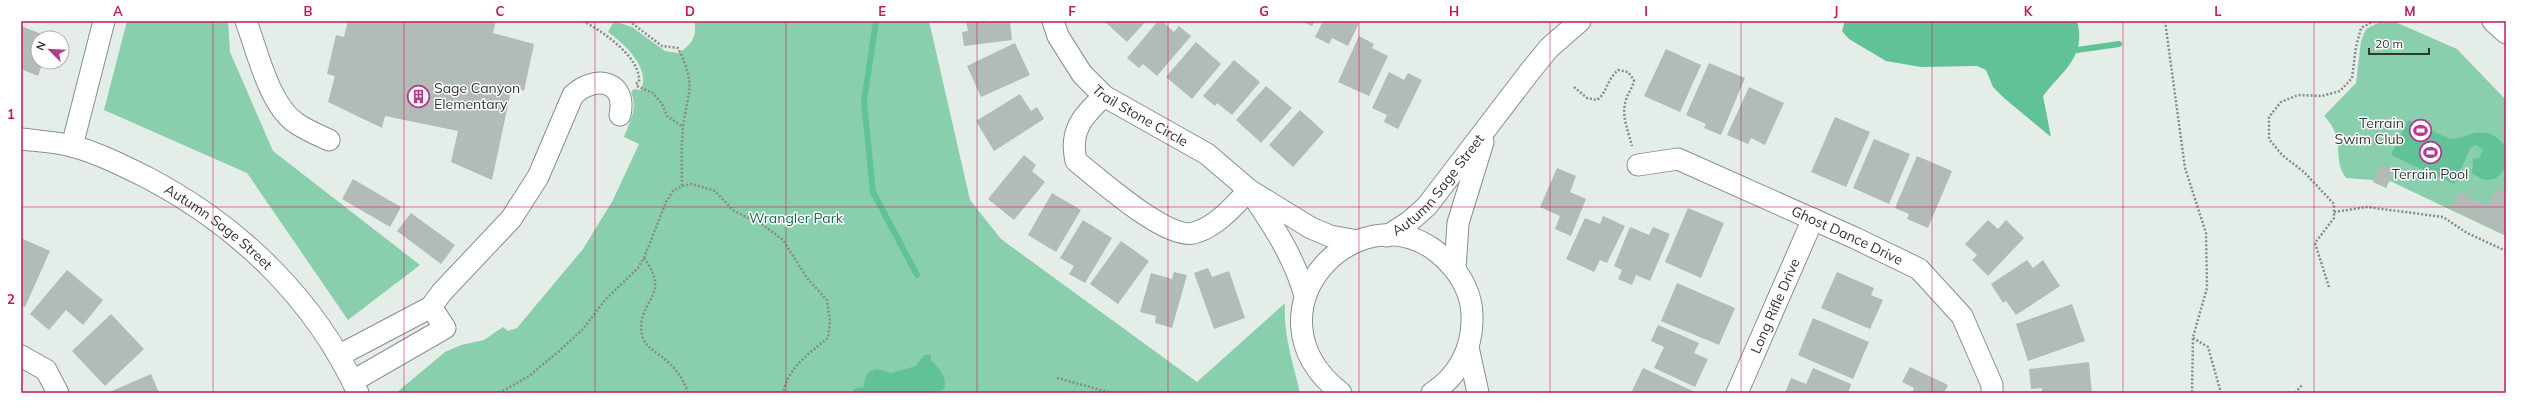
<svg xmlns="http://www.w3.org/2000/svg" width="2527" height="414" font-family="Mulish,sans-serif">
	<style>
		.green { fill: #89cead }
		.water { fill: #61c298 }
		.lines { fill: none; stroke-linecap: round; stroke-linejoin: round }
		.stream { stroke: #61c298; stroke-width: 6 }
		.building { fill: #b3bbb7 }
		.minor-casing { stroke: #88908c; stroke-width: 23 }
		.path { stroke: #878c8a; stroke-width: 2.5; stroke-dasharray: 2 2; stroke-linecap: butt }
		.minor { stroke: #fff; stroke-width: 21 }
		.grid { fill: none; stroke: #c2185b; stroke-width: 1; stroke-opacity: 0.55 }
		.labels { text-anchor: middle; stroke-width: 3; stroke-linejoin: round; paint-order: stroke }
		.poi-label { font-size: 14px; fill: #333635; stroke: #fff; text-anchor: start }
		.street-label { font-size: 14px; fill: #333635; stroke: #fff }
		.park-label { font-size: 14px; fill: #1d664a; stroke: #fff }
		.neatline { fill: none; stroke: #c2185b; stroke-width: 1.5 }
		.grid-label { font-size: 13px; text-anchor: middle; font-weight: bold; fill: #c2185b }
	</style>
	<rect width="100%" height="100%" fill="#e5ede9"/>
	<g class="green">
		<path d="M127 21H228L230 52 273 151 420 265 348 320 247 173 104 110Z"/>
		<path d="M614 21 632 27 665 51 678 53C691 46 698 36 694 21H929L970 200 1001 239 1197 382 1285 303C1283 335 1293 362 1300 393H396L445 352 461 345 484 340 503 327 508 331 517 328 583 249 613 200 639 144 624 137C630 120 638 110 631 92L634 89 641 90C651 69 625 44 608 32Z"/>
		<path d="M2382 21H2393L2457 49 2506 100V236L2390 181 2386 186 2372 180 2346 178C2331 157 2347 139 2324 116L2356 83 2361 41 2366 29Z"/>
	</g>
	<g class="water">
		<path d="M1845 21H2077C2087 57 2062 71 2043 96L2051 137 2004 98 1993 87 1986 70 1977 66 1921 67 1886 61 1849 39 1842 31Z"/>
		<path d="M2408 120 2450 139C2462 140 2472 130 2486 133 2524 141 2505 199 2472 173L2473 159 2479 158 2483 150 2476 145 2471 147 2454 184 2391 155Z"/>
		<path d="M924 355H931V360C939 369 948 376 944 389L936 393H853V390L859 387 863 388 866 376 870 371 877 369 891 373 916 366Z"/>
	</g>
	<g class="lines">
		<g class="stream">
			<path d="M876 21 864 101 873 192 917 275"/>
			<path d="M2077 50 2119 44"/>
		</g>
	</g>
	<g class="building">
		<path d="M348 21H496L493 33 534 44 524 91 512 86 492 180 451 162 458 131 385 116 382 128 328 102 335 76 327 74 336 35 344 37Z"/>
		<path d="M966 21H1010L1012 40 964 46 962 32 968 31Z"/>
		<path d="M1104 21H1146L1127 42Z"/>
		<path d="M1158 21H1162L1174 32 1179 26 1191 36 1157 76 1143 64 1139 68 1127 58Z"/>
		<path d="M1300 21H1315L1312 26Z"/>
		<path d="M1323 21H1360L1348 46 1332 38 1329 44 1315 37Z"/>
		<path d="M21 26 52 38H38V62H43L38 76 21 69Z"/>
		<path d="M1359 36 1374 44 1372 48 1388 56 1369 96 1338 82Z"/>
		<path d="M1196 42 1221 64 1192 99 1166 77Z"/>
		<path d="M1015 43 1030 75 981 97 967 66Z"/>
		<path d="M1666 49 1701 65 1680 112 1644 96Z"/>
		<path d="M1234 60 1260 82 1232 115 1217 103 1215 106 1203 96Z"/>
		<path d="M1709 63 1745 78 1721 135 1704 128 1706 124 1686 115Z"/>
		<path d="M1389 72 1404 80 1408 73 1422 80 1398 129 1384 122 1387 115 1372 108Z"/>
		<path d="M1266 86 1292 108 1261 143 1236 120Z"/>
		<path d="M1749 87 1784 103 1765 145 1751 138 1748 144 1727 135Z"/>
		<path d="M1020 94 1031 111 1037 107 1044 119 994 151 976 121Z"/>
		<path d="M1300 110 1324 132 1293 167 1269 145Z"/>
		<path d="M1835 117 1870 132 1846 187 1811 172Z"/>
		<path d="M1874 139 1910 154 1889 204 1853 188Z"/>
		<path d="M1024 155 1036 165 1032 171 1045 182 1014 220 988 199Z"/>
		<path d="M1917 156 1952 171 1928 228 1907 219 1909 214 1895 208Z"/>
		<path d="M2381 164 2394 170 2386 188 2373 182Z"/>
		<path d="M1557 168 1576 176 1570 192 1586 199 1571 236 1555 229 1560 216 1540 207Z"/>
		<path d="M353 179 401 207 390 227 342 199Z"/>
		<path d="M2496 188 2506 193V235L2451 209 2459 192 2488 206Z"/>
		<path d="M1052 193 1081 210 1056 252 1028 235Z"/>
		<path d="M1688 208 1724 223 1701 278 1665 262Z"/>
		<path d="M411 213 455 245 441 264 397 231Z"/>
		<path d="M1603 216 1625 226 1607 263 1600 260 1594 272 1566 259 1585 218 1600 224Z"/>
		<path d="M1083 220 1112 238 1085 283 1069 274 1074 266 1060 258Z"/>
		<path d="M1988 220 1998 229 2006 220 2024 238 1988 276 1972 260 1977 255 1965 244Z"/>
		<path d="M1630 227 1649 235 1653 227 1670 234 1650 281 1636 275 1632 285 1618 279 1622 270 1614 266Z"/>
		<path d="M21 238 50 251 25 307 21 305Z"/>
		<path d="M1121 241 1149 261 1118 304 1090 284Z"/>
		<path d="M2027 260 2033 268 2043 260 2060 286 2016 315 2006 301 2003 303 1991 284Z"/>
		<path d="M1208 268 1212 277 1229 271 1245 318 1214 329 1194 273Z"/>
		<path d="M67 270 103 300 83 325 66 310 49 330 30 314Z"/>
		<path d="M1174 272 1187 275 1172 328 1155 323 1156 316 1140 312 1151 273 1172 279Z"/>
		<path d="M1837 272 1874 288 1871 295 1883 300 1870 329 1821 308Z"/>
		<path d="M1677 283 1735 308 1719 345 1661 321Z"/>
		<path d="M2072 304 2085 341 2028 361 2016 324Z"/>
		<path d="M111 314 144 349 105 386 72 351Z"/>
		<path d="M1813 318 1869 342 1853 379 1798 355Z"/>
		<path d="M1658 325 1699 343 1694 353 1708 359 1695 387 1654 368 1664 347 1651 341Z"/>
		<path d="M2089 362 2092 393H2042V388L2031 389 2029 369Z"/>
		<path d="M1910 367 1948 385 1944 393H1912L1914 388 1902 382Z"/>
		<path d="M1643 368 1695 392 1694 393H1631Z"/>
		<path d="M1813 368 1851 384 1848 393H1785L1791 378 1806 384Z"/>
		<path d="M151 374 159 393H113L112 391Z"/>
	</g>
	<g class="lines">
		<defs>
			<g id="minor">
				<path d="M246 21C257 50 269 105 296 123 306 130 318 135 329 140"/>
				<path id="s1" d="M1053 21 1058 36 1082 74 1104 96 1207 154 1249 190C1234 206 1216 227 1194 233 1166 240 1099 179 1076 161 1069 130 1083 116 1104 96"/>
				<path d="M2493 21 2506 33"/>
				<path id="s2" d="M21 139C38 141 56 142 72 146 98 153 124 166 148 178 239 226 315 299 358 393"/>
				<path d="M72 146 104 21"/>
				<path id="s3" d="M1638 165 1678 159 1855 238 1919 269 1962 316 1992 385V393"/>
				<path id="s4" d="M1387 236 1409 222 1427 206 1531 70 1549 48 1580 21"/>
				<path d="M1455 269 1458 223 1483 142"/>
				<path d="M1305 296C1294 256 1272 224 1249 190L1311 228 1330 236 1358 241"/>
				<path d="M1468 347 1478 393"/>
				<path d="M340 355 431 307 442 292 511 219 538 177 573 95C596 74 627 81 620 115"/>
				<path d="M21 356 46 370 58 393"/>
				<path d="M353 381 445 328 431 307"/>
				<path d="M1341 393C1235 310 1367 177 1448 262 1462 276 1472 296 1472 316 1473 347 1459 376 1432 393"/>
				<path id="s5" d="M1737 393 1813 219"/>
			</g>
		</defs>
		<use href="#minor" class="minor-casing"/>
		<g class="path">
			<path d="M583 21C602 31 641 57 639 82L636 84"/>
			<path d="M629 21 662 46 678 48C697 88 688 88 683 127 681 146 682 166 682 186"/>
			<path d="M2165 21 2185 168 2206 233 2207 288 2193 337 2192 393"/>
			<path d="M637 86 653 93 662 104 667 116 683 127"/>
			<path d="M1574 87 1587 98 1597 100C1607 93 1606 81 1618 70L1628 72 1634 80C1633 88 1628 92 1626 100 1621 116 1628 130 1632 146"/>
			<path d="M2334 212 2367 207 2443 217 2467 233 2506 251"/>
			<path d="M644 258C673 297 635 301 642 335 645 348 657 352 666 360 677 370 684 380 688 393"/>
			<path d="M2329 287 2315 243 2334 218V204L2304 172 2282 155 2269 139V117L2281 102 2298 95 2322 96 2340 91 2352 78 2356 47 2361 28 2374 21"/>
			<path d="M2193 338 2208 347 2221 393"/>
			<path d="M1057 378 1112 393"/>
			<path d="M499 393 529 376 558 352 583 329 605 300 638 268 644 258 666 202 673 191 682 186 692 184 715 191 734 211 763 225 783 240 807 278 827 300 830 321 828 338C808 354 788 368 783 393"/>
			<path d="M2295 393 2303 384"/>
		</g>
		<use href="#minor" class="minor"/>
	</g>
	<path class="grid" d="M213 21V393M404 21V393M595 21V393M786 21V393M977 21V393M1168 21V393M1359 21V393M1550 21V393M1741 21V393M1932 21V393M2123 21V393M2314 21V393M21 207H2506"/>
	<defs>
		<symbol id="building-ring" viewBox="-11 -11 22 22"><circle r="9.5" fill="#fff" stroke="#b43a8d" stroke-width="1.5"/><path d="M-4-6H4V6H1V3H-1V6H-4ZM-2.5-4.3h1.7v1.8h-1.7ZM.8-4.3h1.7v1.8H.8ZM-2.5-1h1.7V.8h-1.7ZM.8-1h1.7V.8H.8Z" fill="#b43a8d"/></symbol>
		<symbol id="stadium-ring" viewBox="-11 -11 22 22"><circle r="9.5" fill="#fff" stroke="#b43a8d" stroke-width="1.5"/><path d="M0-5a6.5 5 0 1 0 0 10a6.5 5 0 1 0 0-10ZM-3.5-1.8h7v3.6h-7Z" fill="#b43a8d"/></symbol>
	</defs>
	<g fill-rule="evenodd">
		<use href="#building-ring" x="406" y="84" width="25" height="25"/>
		<use href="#stadium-ring" x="2408" y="118" width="25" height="25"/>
		<use href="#stadium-ring" x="2418" y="140" width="25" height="25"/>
	</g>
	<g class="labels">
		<g class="poi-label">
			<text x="434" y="93">Sage Canyon<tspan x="434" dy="16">Elementary</tspan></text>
			<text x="2404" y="128" text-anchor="end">Terrain<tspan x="2404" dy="16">Swim Club</tspan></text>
			<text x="2430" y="179" text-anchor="middle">Terrain Pool</text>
		</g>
		<g class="street-label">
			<text dy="5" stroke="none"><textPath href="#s1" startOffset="133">Trail Stone Circle</textPath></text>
			<text dy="5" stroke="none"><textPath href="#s4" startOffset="73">Autumn Sage Street</textPath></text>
			<text dy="5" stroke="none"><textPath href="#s2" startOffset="220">Autumn Sage Street</textPath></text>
			<text dy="5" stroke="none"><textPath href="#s3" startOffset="226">Ghost Dance Drive</textPath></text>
			<text dy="5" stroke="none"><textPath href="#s5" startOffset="95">Long Rifle Drive</textPath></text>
		</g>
		<g class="park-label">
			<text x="796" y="223">Wrangler Park</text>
		</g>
	</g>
	<rect width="2527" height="414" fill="none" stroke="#ffffff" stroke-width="44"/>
	<g transform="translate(50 50) rotate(294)"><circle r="19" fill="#ffffff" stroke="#adafae"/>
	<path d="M0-3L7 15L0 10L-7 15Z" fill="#b43a8d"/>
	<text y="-6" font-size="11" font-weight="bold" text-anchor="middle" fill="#333635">N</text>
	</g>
	<path d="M2369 48v6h60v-6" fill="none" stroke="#333635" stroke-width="2"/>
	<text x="2375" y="48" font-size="12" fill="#333635" stroke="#ffffff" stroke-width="3" paint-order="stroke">20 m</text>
	<rect x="22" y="22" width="2483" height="370" class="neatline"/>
	<g class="grid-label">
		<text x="118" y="16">A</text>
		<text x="308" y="16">B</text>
		<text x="500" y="16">C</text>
		<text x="690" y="16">D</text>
		<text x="882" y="16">E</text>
		<text x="1072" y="16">F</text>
		<text x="1264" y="16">G</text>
		<text x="1454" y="16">H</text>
		<text x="1646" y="16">I</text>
		<text x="1836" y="16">J</text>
		<text x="2028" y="16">K</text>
		<text x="2218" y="16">L</text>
		<text x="2410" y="16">M</text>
		<text x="11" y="119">1</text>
		<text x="11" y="304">2</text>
	</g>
</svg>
